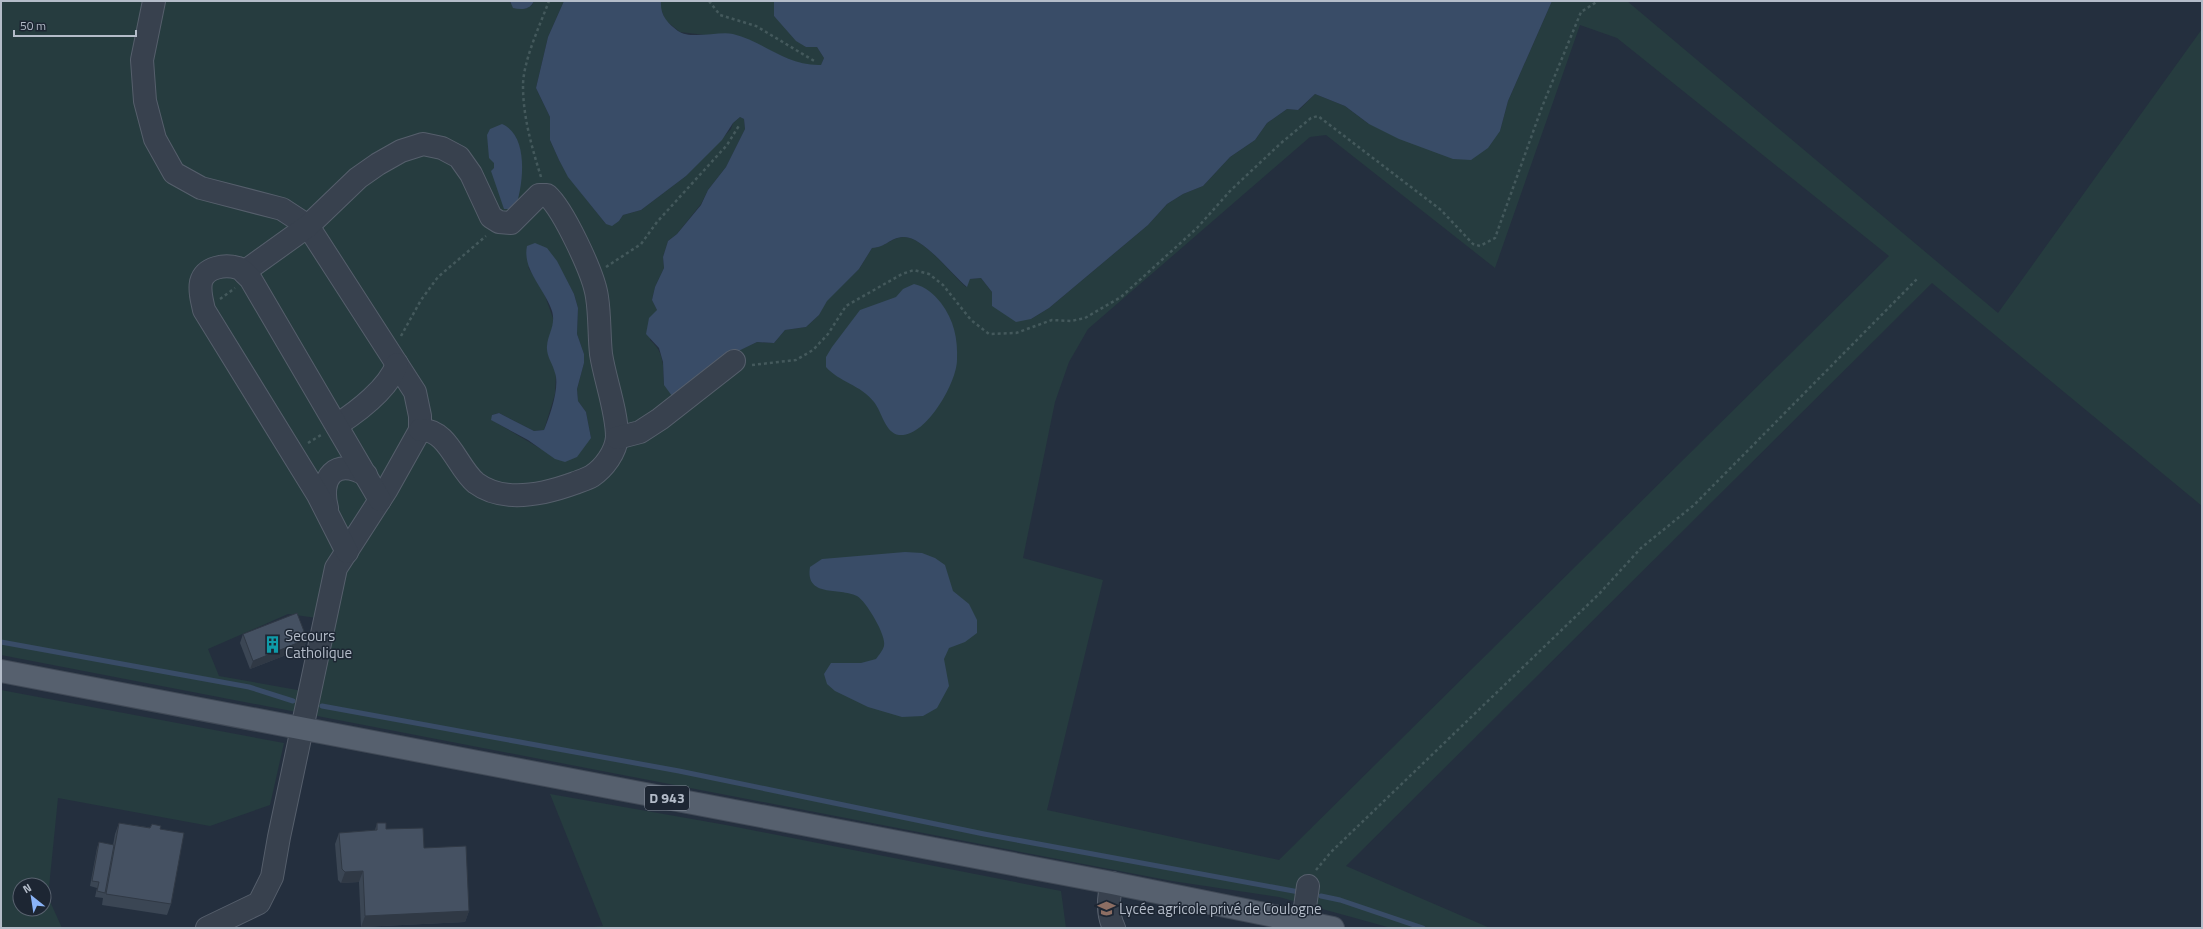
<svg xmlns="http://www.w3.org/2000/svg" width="2203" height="929" font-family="'Titillium Web',sans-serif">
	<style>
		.green { fill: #263c3f; fill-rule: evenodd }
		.water { fill: #394c67 }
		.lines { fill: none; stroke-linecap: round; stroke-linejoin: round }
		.stream { stroke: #394c67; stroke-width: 5 }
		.minor-casing { stroke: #565f6c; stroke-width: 24 }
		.major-casing { stroke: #414a57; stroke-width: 24 }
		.path { stroke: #44595c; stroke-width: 2.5; stroke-dasharray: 3 3; stroke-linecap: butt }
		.minor { stroke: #38414e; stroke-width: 22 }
		.major { stroke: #56606e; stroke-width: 22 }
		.wall { fill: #3b4654 }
		.shaded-wall { fill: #303945 }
		.building { fill: #455162; stroke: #303945 }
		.labels { text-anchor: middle; stroke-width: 3; stroke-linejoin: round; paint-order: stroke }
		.shield { fill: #1d2633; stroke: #878f9c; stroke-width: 1 }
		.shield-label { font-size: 14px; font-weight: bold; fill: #b4bcc9 }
		.poi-label { font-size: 15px; fill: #b4bcc9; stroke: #1d2633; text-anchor: start }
	</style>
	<rect width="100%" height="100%" fill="#242f3e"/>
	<g class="green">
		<path d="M1 1H510V3L525 9 532 5 534 1H564L548 37 536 88 550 117V140L559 160 569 177 606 224 619 221 623 215 641 210 686 176 731 129 733 123 740 117 744 119 745 129 726 167 708 190 701 204 677 234 668 241 663 257 664 268 655 287 652 300 657 310 650 340C665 353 663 366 664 385L757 342 774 343 785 330 806 327 819 315 826 301 859 269 872 248C886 247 890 238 903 237 922 235 952 275 966 287L970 279 981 278 992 292V306L1031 319 1049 308 1148 225 1167 204 1183 194 1203 186 1230 157 1255 140 1267 123 1287 109 1299 110 1315 94 1345 106 1369 124 1500 131 1508 101 1552 1H1627L1998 313 2202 29V506L1932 283 1346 866 1490 928H1391L1279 897 1172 881 1 655ZM1580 25 1617 38 1889 256 1279 860 1047 810 1103 580 1023 558 1055 402 1069 362 1088 329 1310 137 1326 135 1495 268ZM528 267 565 278 574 294 578 308 577 334 584 354V363L577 389 578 401 586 412 591 438 541 449 492 420V415L499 413 534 431 544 430 555 394 556 374 547 347 554 321 544 293ZM288 614 317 618 303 691 219 676 208 649Z"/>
		<path d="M661 1H774V16L806 47H817L824 58 821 66H804L732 34 705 35 680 32 665 20 661 9Z"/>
		<path d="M1 690 284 743 270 805 210 826 58 798 48 897 62 928H1ZM20 885H44V909H20Z"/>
		<path d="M550 794 726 825 1061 891 1066 928H581L603 926Z"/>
	</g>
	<g class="water">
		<path d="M510 1H534C530 10 521 10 513 8Z"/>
		<path d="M564 1H661C660 15 667 23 678 31 691 40 718 31 733 34 765 42 785 66 821 65L824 58 817 47H806L796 41 774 16V1H1552L1508 101 1500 131 1488 148 1471 160 1453 159 1399 139 1369 124 1345 106 1315 94 1298 110 1287 109 1267 123 1255 140 1230 157 1203 186 1183 194 1167 204 1148 225 1049 308 1031 319 1016 322 992 306V292L981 278 970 279 967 287C952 275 922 235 903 237 889 238 887 247 872 248L859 269 827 301 819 315 806 327 785 330 774 343 757 342 724 358 672 396 664 385 663 362 659 348 646 334 649 318 657 310 652 300 655 287 664 268 663 257 668 241 677 234 701 205 708 190 726 167 745 129 744 119 740 117 733 123 722 140 686 176 641 210 623 215 619 221 612 226 606 224 568 177 559 160 550 140V117L536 88 548 37Z"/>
		<path d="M502 124C530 136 523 187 515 209H504L491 171 494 168V163L489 158 487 135 490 129Z"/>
		<path d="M535 243 547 248 557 261 574 294 578 308 577 334 584 354V363L577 389 578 401 586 412 591 438 577 457 565 462 555 459 528 440 491 420 492 415 499 413 534 431 544 430C550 416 560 387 555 373 553 364 546 356 547 346 548 333 556 325 552 311 545 289 522 270 527 246Z"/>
		<path d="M914 284C926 287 933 293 941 303 954 320 958 339 957 360 957 382 926 438 899 435 885 433 882 412 874 402 861 385 839 382 826 367V357L832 347 860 310 896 297 903 289Z"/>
		<path d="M905 552 922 553 935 558 945 565 953 591 969 604 977 620V633L965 642 949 648 944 659 949 686 937 708 923 716 902 717 868 707 835 691 827 684 824 674 831 663H861L876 659C879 655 883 650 884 646 887 636 866 601 857 596 839 587 805 598 810 567L822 559Z"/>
	</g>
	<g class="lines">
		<g class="stream">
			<path d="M1 642 249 687 293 701"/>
			<path d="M322 706 679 771 984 834 1299 892"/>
			<path d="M1321 896 1340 900 1423 928"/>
		</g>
		<defs>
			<g id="minor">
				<path d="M154 1 142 60 145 101 155 139 174 173 201 188 282 209 308 226 415 392 420 416V430L387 489 336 568 279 837 272 877 259 903 207 928"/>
				<path d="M244 272 308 226 358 178 378 164 401 151 423 144 442 148 459 157 471 174 491 217 499 222 511 223 539 195H547C563 209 594 274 597 297 600 316 599 335 601 354 605 380 617 411 617 437 616 452 604 468 592 476 587 479 580 481 575 483 545 494 504 504 476 483 457 468 448 428 420 430"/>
				<path d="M337 425C357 412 389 388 397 364"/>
				<path d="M617 438 640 432 660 419 734 361"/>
				<path d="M327 508C319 478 335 457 366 475"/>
				<path d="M347 552 318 495 204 310C202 300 199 292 201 282 205 267 225 264 238 268 242 269 246 275 250 278L380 500"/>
				<path d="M1112 883C1108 899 1107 913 1114 928"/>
				<path d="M1308 886 1305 907 1309 928"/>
			</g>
			<path id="major" d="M1 671 1112 883 1333 928"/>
		</defs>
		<use href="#minor" class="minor-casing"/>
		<use href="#major" class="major-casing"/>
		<g class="path">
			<path d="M709 1 720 15 756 26 816 62"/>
			<path d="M541 177C532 148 523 117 523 86 523 61 540 25 549 1"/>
			<path d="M606 267 641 244 657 222 727 145 740 124"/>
			<path d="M220 299 235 288"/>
			<path d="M401 336 421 300 438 277 486 236"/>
			<path d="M752 365 796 360 813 350 828 334 846 306 902 274 914 270 929 274 943 285 971 320 989 334 1016 333 1052 320 1071 321 1085 318 1121 297 1197 228 1231 190 1281 143 1311 118 1318 116 1441 210 1473 244 1480 246 1495 238 1542 107 1581 12 1598 1"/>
			<path d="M308 443 321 435"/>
			<path d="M1316 870 1331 852 1599 594 1641 548 1694 505 1917 279"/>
		</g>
		<use href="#minor" class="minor"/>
		<use href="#major" class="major"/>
	</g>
	<g class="wall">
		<path d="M243 634 307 639 304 648 250 669 240 643Z"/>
		<path d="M119 823 160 829 171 904 167 915 102 905 103 898 95 897 97 888 90 886 97 848 99 842 113 845 115 834Z"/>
		<path d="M377 823 386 829 424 848 469 911 465 922 361 927 359 882 341 883 338 880 335 844 339 833 375 830Z"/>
	</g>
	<g class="shaded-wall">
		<path d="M307 639 304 648 250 669 253 661Z"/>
		<path d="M363 871 359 882 341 883 345 872Z"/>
		<path d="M469 911 465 922 361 927 365 916Z"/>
	</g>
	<g class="building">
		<path d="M297 613 307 639 253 661 243 634Z"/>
		<path d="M119 823 150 828 152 824 161 826 160 829 184 833 171 904 106 894Z"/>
		<path d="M377 823H386V829L423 828 424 848 466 846 469 911 365 916 363 871 345 872 342 869 339 833 377 830Z"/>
		<path d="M99 842 114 845 105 893 97 891 99 882 92 881Z"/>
	</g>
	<defs>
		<symbol id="building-bare" viewBox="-9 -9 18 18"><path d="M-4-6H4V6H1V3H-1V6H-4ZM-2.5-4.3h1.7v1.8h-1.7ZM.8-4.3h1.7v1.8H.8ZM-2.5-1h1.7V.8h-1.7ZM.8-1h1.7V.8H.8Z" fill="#0f9aa8" stroke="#1d2633" stroke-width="2.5" paint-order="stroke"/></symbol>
		<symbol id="school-bare" viewBox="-9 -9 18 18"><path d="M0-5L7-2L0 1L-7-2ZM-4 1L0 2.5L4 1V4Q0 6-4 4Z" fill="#8d6e63" stroke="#1d2633" stroke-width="2.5" paint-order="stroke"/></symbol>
	</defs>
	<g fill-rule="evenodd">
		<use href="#building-bare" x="260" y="632" width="25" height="25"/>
		<use href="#school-bare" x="1094" y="896" width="25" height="25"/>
	</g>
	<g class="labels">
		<rect class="shield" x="645" y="786" width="44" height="24" rx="3"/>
		<g class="shield-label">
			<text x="667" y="803">D 943</text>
		</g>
		<g class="poi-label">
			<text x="285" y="641">Secours<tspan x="285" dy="17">Catholique</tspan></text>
			<text x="1119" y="914">Lycée agricole privé de Coulogne</text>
		</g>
	</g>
	<rect width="2203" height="929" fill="none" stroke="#b4bcc9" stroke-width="4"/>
	<g transform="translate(32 897) rotate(330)"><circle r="19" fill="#1d2633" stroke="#59626f"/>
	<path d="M0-3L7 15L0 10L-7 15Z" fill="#8ab4f8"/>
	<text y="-6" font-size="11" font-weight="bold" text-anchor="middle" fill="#b4bcc9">N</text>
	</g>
	<path d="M14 30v6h122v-6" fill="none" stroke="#b4bcc9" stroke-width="2"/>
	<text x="20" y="30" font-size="12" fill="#b4bcc9" stroke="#1d2633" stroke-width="3" paint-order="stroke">50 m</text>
</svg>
